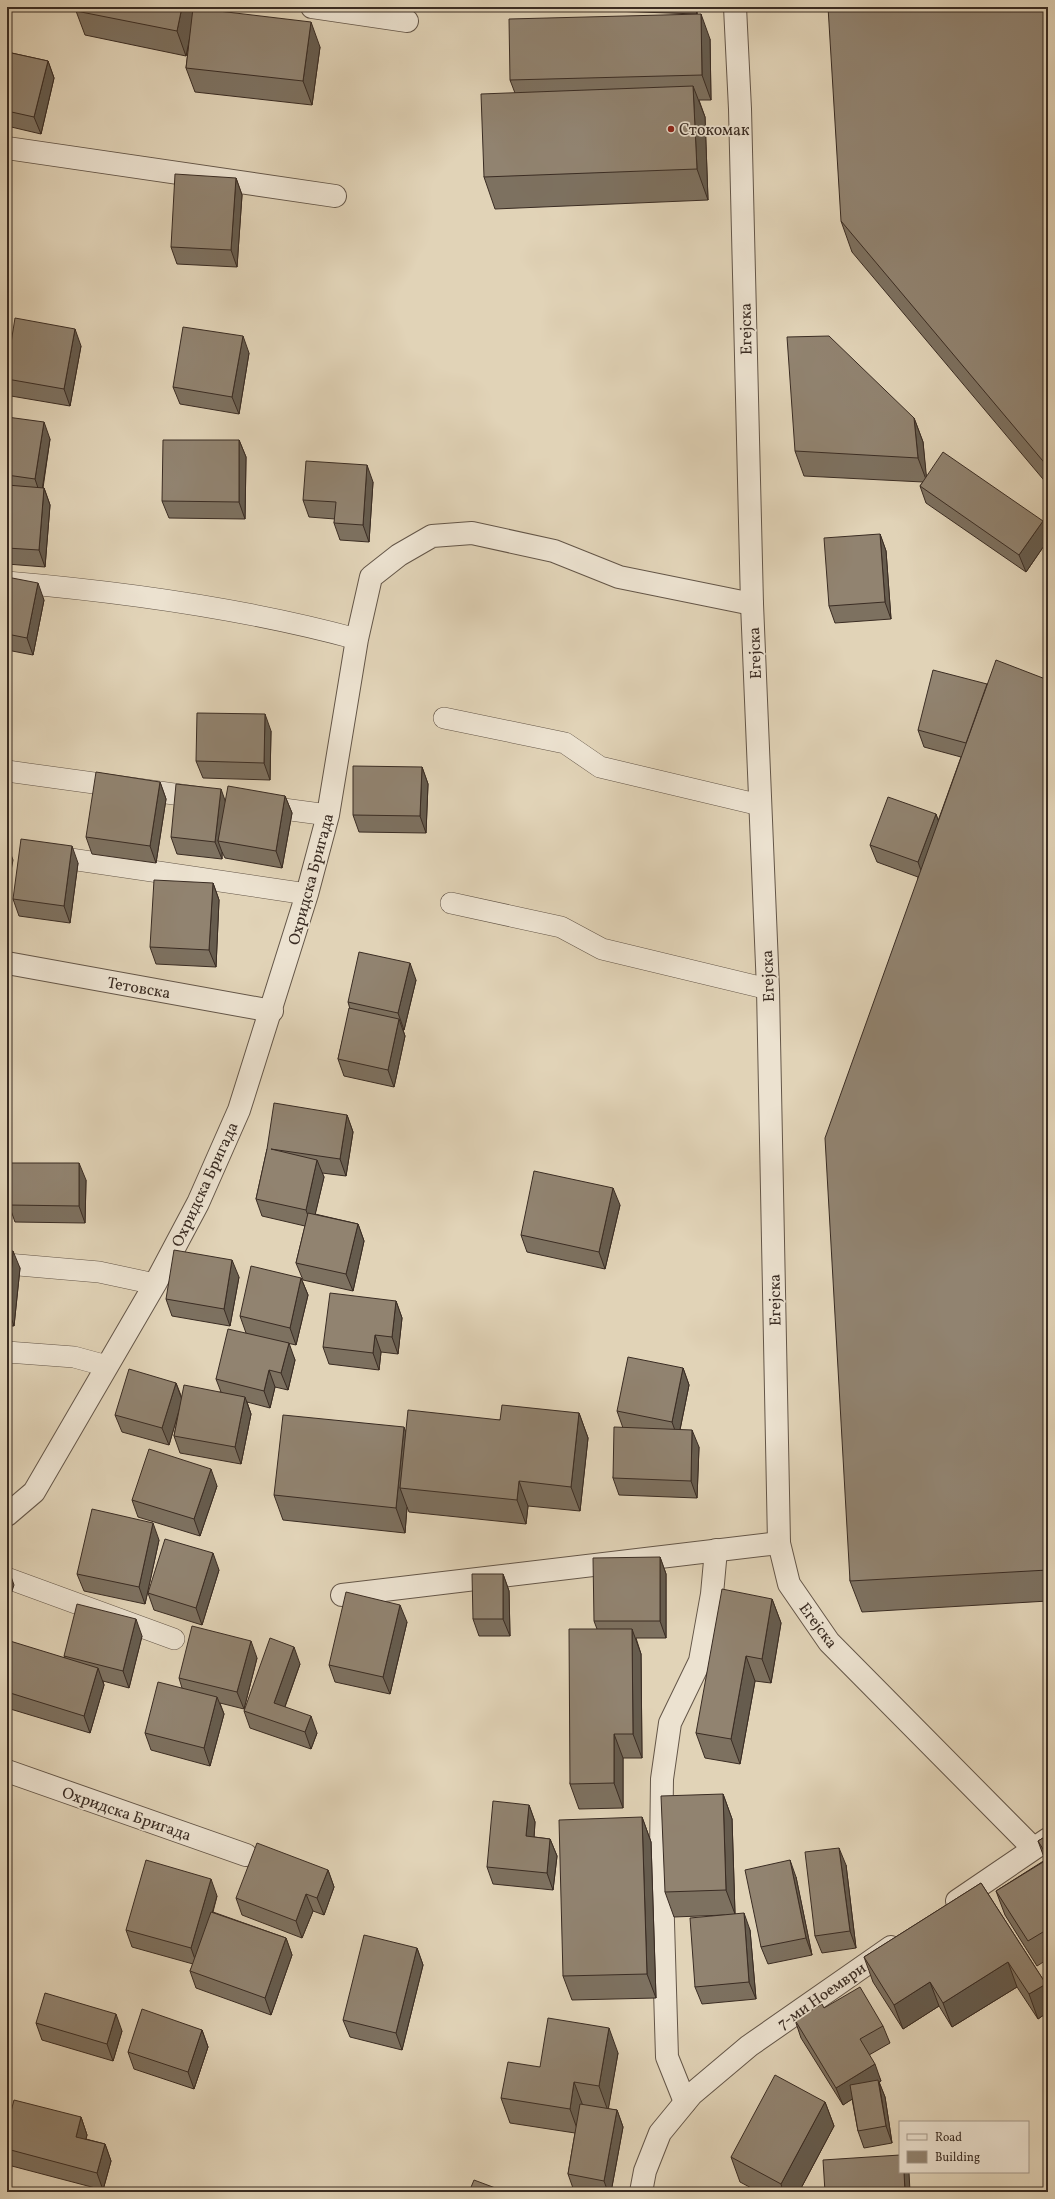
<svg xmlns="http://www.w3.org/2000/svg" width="1055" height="2199" font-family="Vollkorn,serif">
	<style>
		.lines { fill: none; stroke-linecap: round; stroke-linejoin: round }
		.service-casing { stroke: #645648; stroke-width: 22 }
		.minor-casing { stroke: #645648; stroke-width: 24 }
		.tertiary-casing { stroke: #645648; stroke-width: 24 }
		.service { stroke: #ece2d0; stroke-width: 21 }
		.minor { stroke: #ece2d0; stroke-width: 22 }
		.tertiary { stroke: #ece2d0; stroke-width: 22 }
		.wall { fill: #7d7160; stroke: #3a2c23 }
		.shaded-wall { fill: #665c4e; stroke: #3a2c23 }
		.building { fill: #918370; stroke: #3a2c23 }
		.poi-dot { fill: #8f2418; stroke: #ece2d0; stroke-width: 1.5 }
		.labels { text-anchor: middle; stroke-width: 3.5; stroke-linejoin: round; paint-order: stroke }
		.poi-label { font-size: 16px; fill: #3a2c23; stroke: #ece2d0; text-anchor: start }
		.street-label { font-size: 16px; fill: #3a2c23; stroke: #ece2d0 }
	</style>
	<rect width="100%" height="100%" fill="#e1d3b7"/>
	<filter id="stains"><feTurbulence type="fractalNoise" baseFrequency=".005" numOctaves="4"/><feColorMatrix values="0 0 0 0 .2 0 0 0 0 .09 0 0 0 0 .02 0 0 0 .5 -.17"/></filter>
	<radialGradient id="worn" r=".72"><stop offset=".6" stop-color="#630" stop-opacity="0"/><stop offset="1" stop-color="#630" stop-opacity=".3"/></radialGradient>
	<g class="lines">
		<defs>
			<g id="service">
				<path d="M7 582C125 592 243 608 357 639"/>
				<path d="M444 718 565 743 600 767 760 805"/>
				<path d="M7 771 203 798"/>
				<path d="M261 806 328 815"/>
				<path d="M57 857 307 894"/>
				<path d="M451 903 561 927 602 949 768 989"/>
				<path d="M7 1264 99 1272 155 1284"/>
				<path d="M7 1352 74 1357 107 1366"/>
				<path d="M7 1578 174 1639"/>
			</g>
			<g id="minor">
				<path d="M312 7 407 21"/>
				<path d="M735 7 740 109 752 604 768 989 779 1543 789 1584 829 1642 1033 1848"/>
				<path d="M7 148 335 196"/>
				<path d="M7 963 272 1011"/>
				<path d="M7 1515 34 1492 155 1284 198 1203 239 1110 307 894 328 815 357 639 371 577 399 555 432 536 472 533 554 551 619 577 752 604"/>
				<path d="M342 1595 779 1543"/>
				<path d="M7 1771 246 1855"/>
				<path d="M685 2102 667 2057 661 1855 662 1779 670 1723 700 1661 712 1594 716 1550"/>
			</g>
			<g id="tertiary">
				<path d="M957 1901 1048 1839"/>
				<path d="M641 2192 645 2171 660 2133 692 2094 749 2046 891 1947"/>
			</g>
		</defs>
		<use href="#service" class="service-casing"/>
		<use href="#minor" class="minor-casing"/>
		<use href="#tertiary" class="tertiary-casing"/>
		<use href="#service" class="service"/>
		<use href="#minor" class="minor"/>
		<use href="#tertiary" class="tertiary"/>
	</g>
	<g class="wall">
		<path d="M527 7H697V14L527 8Z"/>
		<path d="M1048 7V485L852 252 841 221Z"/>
		<path d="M196 8 320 47 312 105 195 92 186 68 189 45 186 56 85 35 76 11Z"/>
		<path d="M710 39 711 100H699L705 117 708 200 495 209 484 177 515 93 510 80Z"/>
		<path d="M7 52 48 61 54 78 41 134 7 126Z"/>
		<path d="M236 178 242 195 237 267 177 264 171 247Z"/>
		<path d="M81 346 70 406 11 396 7 383V368Z"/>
		<path d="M249 353 239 414 180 404 173 387Z"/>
		<path d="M7 417 50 439 43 488H44L50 505 45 567 7 564Z"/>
		<path d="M914 418 923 442 926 477 1043 521 1048 534V540L1026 572 926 503 920 486 923 482 804 476 795 451Z"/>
		<path d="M239 440 246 457 245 519 169 518 162 501Z"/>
		<path d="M373 482 369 542 340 540 334 523 335 519 309 517 303 500Z"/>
		<path d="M880 534 886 551 891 619 835 623 829 606Z"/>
		<path d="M7 577 44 600 33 655 7 650Z"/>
		<path d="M1048 680V1601L862 1612 850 1581 918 877 877 862 870 845 936 814 938 821 961 757 924 747 918 730 987 684Z"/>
		<path d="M271 731 270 780 203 778 196 761Z"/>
		<path d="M422 767 428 784 426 833 359 832 353 815Z"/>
		<path d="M160 782 166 799 156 863 92 854 86 837Z"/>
		<path d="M285 796 292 813 282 868 225 858 222 852V859L177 854 171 837 225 801Z"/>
		<path d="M78 863 70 923 19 916 13 899Z"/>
		<path d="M213 883 219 900 216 967 156 964 150 947Z"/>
		<path d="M416 980 404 1030H403L405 1036 394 1087 344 1076 338 1059 350 1009 348 1002Z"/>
		<path d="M347 1115 353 1132 346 1176 322 1173 324 1177 315 1214 358 1224 364 1241 353 1291 303 1280 296 1263 305 1226 262 1216 256 1199 267 1149Z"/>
		<path d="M86 1180 85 1223 15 1222 9 1205Z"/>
		<path d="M620 1205 605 1269 527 1252 521 1235Z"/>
		<path d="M7 1251 20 1268 14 1326H7Z"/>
		<path d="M239 1277 230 1326 172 1316 166 1299Z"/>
		<path d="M301 1278 308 1295 296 1345 287 1343 295 1360 288 1390 275 1387 270 1408 247 1402 251 1414 241 1464 180 1453 174 1436 179 1411 169 1445 122 1432 115 1415 176 1383 182 1398 221 1392 216 1379 246 1333 240 1316Z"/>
		<path d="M396 1301 402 1318 398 1354 381 1352 379 1370 329 1364 323 1347Z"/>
		<path d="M683 1368 689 1385 680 1430 699 1447 697 1498 619 1495 613 1478 623 1428 617 1411Z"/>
		<path d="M579 1413 588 1438 580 1511 528 1506 526 1524 409 1512 407 1507 405 1533 283 1520 274 1495 406 1432 500 1420Z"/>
		<path d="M217 1486 200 1536 138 1517 132 1500Z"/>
		<path d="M159 1540 145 1604 84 1591 77 1574Z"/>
		<path d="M660 1557 666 1574V1638H636L641 1654 642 1758H623V1808L579 1809 570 1784 597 1629 594 1621Z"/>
		<path d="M219 1570 202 1625 154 1610 148 1593Z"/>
		<path d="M503 1574 509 1591 510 1636H479L473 1619Z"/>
		<path d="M772 1599 781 1623 771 1683 755 1681 740 1764 705 1758 696 1733Z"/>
		<path d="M407 1622 390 1694 335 1682 329 1665Z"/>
		<path d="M142 1636 129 1688 103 1681 104 1685 90 1733 7 1708V1651L65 1658 64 1656Z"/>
		<path d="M257 1658 244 1709 220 1703 224 1714 210 1766 151 1750 145 1733 182 1688 179 1678Z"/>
		<path d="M300 1664 285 1707 317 1733 311 1749 250 1728 244 1711Z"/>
		<path d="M723 1794 732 1819 735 1914 750 1930 756 1999 702 2004 695 1987 725 1915 674 1917 665 1892Z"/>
		<path d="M529 1805 535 1822 534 1837 550 1839 557 1856 553 1890 493 1884 487 1867Z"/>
		<path d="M642 1817 651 1842 656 1998 572 2000 563 1976Z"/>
		<path d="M1048 1835V1959L1037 1966 1005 1915 996 1891 1045 1860 1038 1841Z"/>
		<path d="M846 1865 856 1948 822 1953 815 1936Z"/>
		<path d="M328 1870 334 1887 324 1915 313 1911 302 1938 242 1915 236 1898Z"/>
		<path d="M796 1877 812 1955 768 1964 761 1947Z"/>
		<path d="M981 1883 1046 1984 1048 1990V2012L1038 2019 1017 1987 952 2027 939 2006 903 2029 873 1982 864 1957Z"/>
		<path d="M217 1896 213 1912 286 1938 292 1955 271 2015 196 1988 190 1971 193 1964 132 1947 126 1930Z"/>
		<path d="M417 1948 423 1965 402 2050 350 2037 343 2020Z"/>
		<path d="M824 2008 883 2026 890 2043 869 2055 881 2081 879 2082 885 2097 892 2143 864 2148 858 2131 852 2099 843 2105 801 2038 795 2020Z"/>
		<path d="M36 2023 122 2031 113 2061 42 2040Z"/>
		<path d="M202 2030 208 2047 194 2089 134 2069 128 2052Z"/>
		<path d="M618 2053 608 2109 617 2110 623 2127 611 2192H580L574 2191 568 2174 575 2133 510 2123 501 2098 540 2067Z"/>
		<path d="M825 2102 834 2126 799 2192H759L740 2182 731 2157Z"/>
		<path d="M81 2117 87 2135 86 2139 105 2144 111 2161 103 2190 8 2165 7 2163V2127Z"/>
	</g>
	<g class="shaded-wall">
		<path d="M182 7H196L186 56 177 31Z"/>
		<path d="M695 7H697V14Z"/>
		<path d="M701 14 710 39 711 100 702 75Z"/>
		<path d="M311 22 320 47 312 105 303 81Z"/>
		<path d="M48 61 54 78 41 134 34 117Z"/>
		<path d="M693 86 705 117 708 200 697 169Z"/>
		<path d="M236 178 242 195 237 267 231 250Z"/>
		<path d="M75 329 81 346 70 406 64 389Z"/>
		<path d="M243 336 249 353 239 414 232 397Z"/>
		<path d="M914 418 923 442 927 482 918 458Z"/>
		<path d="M44 422 50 439 41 497 35 479Z"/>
		<path d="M239 440 246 457 245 519 239 502Z"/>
		<path d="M367 465 373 482 369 542 363 525Z"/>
		<path d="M44 488 50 505 45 567 39 550Z"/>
		<path d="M1043 521 1048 534V540L1026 572 1019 555Z"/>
		<path d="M880 534 886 551 891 619 885 602Z"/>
		<path d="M38 583 44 600 33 655 27 638Z"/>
		<path d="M265 714 271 731 270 780 264 763Z"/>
		<path d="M422 767 428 784 426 833 420 816Z"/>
		<path d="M160 782 166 799 156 863 150 846Z"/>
		<path d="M221 789 227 806 218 841 222 852V859L215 842Z"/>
		<path d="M285 796 292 813 282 868 276 851Z"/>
		<path d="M936 814 942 831 924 879 918 862Z"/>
		<path d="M7 844 13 860 7 892Z"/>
		<path d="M72 846 78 863 70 923 64 906Z"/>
		<path d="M213 883 219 900 216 967 209 950Z"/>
		<path d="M410 963 416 980 404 1030 398 1013Z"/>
		<path d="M399 1019 405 1036 394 1087 388 1070Z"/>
		<path d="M347 1115 353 1132 346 1176 340 1159Z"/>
		<path d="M317 1160 324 1177 312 1228 306 1210Z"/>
		<path d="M79 1163 86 1180 85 1223 79 1206Z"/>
		<path d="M613 1188 620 1205 605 1269 599 1252Z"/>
		<path d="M358 1224 364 1241 353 1291 346 1274Z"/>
		<path d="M13 1251 20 1268 14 1326 8 1309Z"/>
		<path d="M232 1260 239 1277 230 1326 224 1309Z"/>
		<path d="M301 1278 308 1295 296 1345 290 1328Z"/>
		<path d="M396 1301 402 1318 398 1354 392 1337Z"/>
		<path d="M375 1335 381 1352 379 1370 373 1353Z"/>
		<path d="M289 1343 295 1360 288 1390 281 1373Z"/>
		<path d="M683 1368 689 1385 678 1439 672 1422Z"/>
		<path d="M269 1370 275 1387 270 1408 264 1391Z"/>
		<path d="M176 1383 182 1400 169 1445 162 1428Z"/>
		<path d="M245 1397 251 1414 241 1464 235 1447Z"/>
		<path d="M579 1413 588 1438 580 1511 571 1487Z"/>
		<path d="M404 1427 413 1452 400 1488 407 1507 405 1533 396 1508Z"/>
		<path d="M692 1430 699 1447 697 1498 691 1481Z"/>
		<path d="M211 1469 217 1486 200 1536 194 1519Z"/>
		<path d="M519 1481 528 1506 526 1524 517 1500Z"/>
		<path d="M153 1523 159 1540 145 1604 139 1587Z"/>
		<path d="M213 1553 219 1570 202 1625 196 1608Z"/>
		<path d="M660 1557 666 1574V1638L660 1621Z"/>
		<path d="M8 1568 14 1585 7 1606V1572Z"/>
		<path d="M503 1574 509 1591 510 1636 503 1619Z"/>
		<path d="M772 1599 781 1623 771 1683 762 1659Z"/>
		<path d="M400 1605 407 1622 390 1694 383 1677Z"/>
		<path d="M136 1619 142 1636 129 1688 123 1671Z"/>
		<path d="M632 1629 641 1654 642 1758 633 1734Z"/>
		<path d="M251 1641 257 1658 244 1709 237 1692Z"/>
		<path d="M294 1647 300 1664 280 1720 274 1703Z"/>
		<path d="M746 1656 755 1681 740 1764 731 1739Z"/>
		<path d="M98 1668 104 1685 90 1733 84 1716Z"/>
		<path d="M217 1697 224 1714 210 1766 204 1748Z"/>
		<path d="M311 1716 317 1733 311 1749 305 1732Z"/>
		<path d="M614 1734 623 1758V1808L614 1783Z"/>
		<path d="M723 1794 732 1819 735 1914 726 1890Z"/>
		<path d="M529 1805 535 1822 533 1853 526 1836Z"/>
		<path d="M642 1817 651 1842 656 1998 647 1974Z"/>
		<path d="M550 1839 557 1856 553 1890 547 1873Z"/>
		<path d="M839 1848 846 1865 856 1948 850 1931Z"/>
		<path d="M790 1860 796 1877 812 1955 806 1938Z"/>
		<path d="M328 1870 334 1887 324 1915 317 1898Z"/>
		<path d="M211 1879 217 1896 197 1965 191 1948Z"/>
		<path d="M306 1894 313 1911 302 1938 296 1921Z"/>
		<path d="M744 1913 750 1930 756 1999 749 1982Z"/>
		<path d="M286 1938 292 1955 271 2015 265 1998Z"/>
		<path d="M417 1948 423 1965 402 2050 396 2033Z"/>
		<path d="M1008 1962 1017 1987 952 2027 943 2003Z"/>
		<path d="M930 1982 939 2006 903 2029 894 2005Z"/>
		<path d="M1046 1984 1048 1990V2012L1038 2019 1029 1994Z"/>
		<path d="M116 2014 122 2031 113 2061 107 2044Z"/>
		<path d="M609 2028 618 2053 608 2111 599 2086Z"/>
		<path d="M202 2030 208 2047 194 2089 188 2072Z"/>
		<path d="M875 2064 881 2081 879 2082 885 2097 892 2143 886 2126 879 2082 843 2105 836 2088Z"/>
		<path d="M574 2082 583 2106 579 2134 570 2109Z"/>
		<path d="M825 2102 834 2126 799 2192H783L781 2184Z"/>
		<path d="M617 2110 623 2127 611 2192H608L604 2181Z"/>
		<path d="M81 2117 87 2135 82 2154 76 2137Z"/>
		<path d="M105 2144 111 2161 103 2190 97 2173Z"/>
		<path d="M904 2172H909L910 2192H905Z"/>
	</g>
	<g class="building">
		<path d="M77 7H182L177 31 76 11Z"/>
		<path d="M828 7H1048V467L841 221Z"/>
		<path d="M193 8 311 22 303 81 186 68Z"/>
		<path d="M701 14 702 75 510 80 509 19Z"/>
		<path d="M7 52 48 61 34 117 7 111Z"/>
		<path d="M693 86 697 169 484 177 481 94Z"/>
		<path d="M175 174 236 178 231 250 171 247Z"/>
		<path d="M15 318 75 329 64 389 7 379V368Z"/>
		<path d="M183 327 243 336 232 397 173 387Z"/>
		<path d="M829 336 914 418 918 458 795 451 787 337Z"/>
		<path d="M7 417 44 422 35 479 7 475Z"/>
		<path d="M163 440H239V502L162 501Z"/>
		<path d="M943 452 1043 521 1019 555 920 486Z"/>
		<path d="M306 461 367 465 363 525 334 523 336 502 303 500Z"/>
		<path d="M7 485 44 488 39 550 7 548Z"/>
		<path d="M880 534 885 602 829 606 824 538Z"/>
		<path d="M7 577 38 583 27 638 7 634Z"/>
		<path d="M996 660 1048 680V1570L850 1581 825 1138Z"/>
		<path d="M933 670 987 684 966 743 918 730Z"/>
		<path d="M197 713 265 714 264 763 196 761Z"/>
		<path d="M353 766 422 767 420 816 353 815Z"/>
		<path d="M96 772 160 782 150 846 86 837Z"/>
		<path d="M176 784 221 789 215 842 171 837Z"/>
		<path d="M228 786 285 796 276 851 218 841Z"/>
		<path d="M888 797 936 814 918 862 870 845Z"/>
		<path d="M21 839 72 846 64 906 13 899Z"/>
		<path d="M154 880 213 883 209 950 150 947Z"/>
		<path d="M359 952 410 963 398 1013 348 1002Z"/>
		<path d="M349 1008 399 1019 388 1070 338 1059Z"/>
		<path d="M274 1103 347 1115 340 1159 271 1149 317 1160 306 1210 256 1199 267 1149Z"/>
		<path d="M9 1163H79V1206L9 1205Z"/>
		<path d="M534 1171 613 1188 599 1252 521 1235Z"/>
		<path d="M308 1213 358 1224 346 1274 296 1263Z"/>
		<path d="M174 1250 232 1260 224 1309 166 1299Z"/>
		<path d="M7 1251H13L8 1309H7Z"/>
		<path d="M251 1266 301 1278 290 1328 240 1316Z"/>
		<path d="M330 1293 396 1301 392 1337 375 1335 373 1353 323 1347Z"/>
		<path d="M228 1329 289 1343 281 1373 269 1370 264 1391 216 1379Z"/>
		<path d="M628 1357 683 1368 672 1422 617 1411Z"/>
		<path d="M129 1369 176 1383 162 1428 115 1415Z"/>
		<path d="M184 1385 245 1397 235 1447 174 1436Z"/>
		<path d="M502 1405 579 1413 571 1487 519 1481 517 1500 400 1488 408 1410 500 1420Z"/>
		<path d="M283 1415 404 1427 396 1508 274 1495Z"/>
		<path d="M614 1427 692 1430 691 1481 613 1478Z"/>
		<path d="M149 1449 211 1469 194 1519 132 1500Z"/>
		<path d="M92 1509 153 1523 139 1587 77 1574Z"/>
		<path d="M165 1539 213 1553 196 1608 148 1593Z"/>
		<path d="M660 1557V1621H594L593 1558Z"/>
		<path d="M472 1574H503V1619H473Z"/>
		<path d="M722 1589 772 1599 762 1659 746 1656 731 1739 696 1733Z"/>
		<path d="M346 1592 400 1605 383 1677 329 1665Z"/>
		<path d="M77 1604 136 1619 123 1671 64 1656Z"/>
		<path d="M192 1626 251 1641 237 1692 179 1678Z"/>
		<path d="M569 1629H632L633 1734H614V1783L570 1784Z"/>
		<path d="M270 1638 294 1647 274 1703 311 1716 305 1732 244 1711Z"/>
		<path d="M10 1641 98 1668 84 1716 7 1692V1651Z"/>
		<path d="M158 1682 217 1697 204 1748 145 1733Z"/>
		<path d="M723 1794 726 1890 665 1892 661 1796Z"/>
		<path d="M493 1801 529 1805 526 1836 550 1839 547 1873 487 1867Z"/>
		<path d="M642 1817 647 1974 563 1976 559 1820Z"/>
		<path d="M1048 1835V1857L1038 1841Z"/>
		<path d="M257 1843 328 1870 317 1898 306 1894 296 1921 236 1898Z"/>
		<path d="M839 1848 850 1931 815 1936 805 1852Z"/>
		<path d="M1048 1859V1929L1028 1941 996 1891Z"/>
		<path d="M146 1860 211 1879 191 1948 126 1930Z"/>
		<path d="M790 1860 806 1938 761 1947 745 1870Z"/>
		<path d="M981 1883 1046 1984 1029 1994 1008 1962 943 2003 930 1982 894 2005 864 1957Z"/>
		<path d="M211 1912 286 1938 265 1998 190 1971Z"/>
		<path d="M744 1913 749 1982 695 1987 690 1918Z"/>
		<path d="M364 1935 417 1948 396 2033 343 2020Z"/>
		<path d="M860 1987 883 2026 860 2039 875 2064 836 2088 795 2020 822 2004 824 2008Z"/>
		<path d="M45 1993 116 2014 107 2044 36 2023Z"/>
		<path d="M142 2009 202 2030 188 2072 128 2052Z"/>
		<path d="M548 2018 609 2028 599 2086 574 2082 570 2109 501 2098 508 2062 540 2067Z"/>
		<path d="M775 2075 825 2102 781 2184 731 2157Z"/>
		<path d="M878 2080 886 2126 858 2131 850 2085Z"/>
		<path d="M14 2100 81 2117 76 2137 105 2144 97 2173 7 2149V2127Z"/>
		<path d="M580 2104 617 2110 604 2181 568 2174Z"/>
		<path d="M900 2155V2172H904L905 2192H825L823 2160Z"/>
		<path d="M474 2180 506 2192H469Z"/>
	</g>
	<circle class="poi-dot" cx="671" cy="129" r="4"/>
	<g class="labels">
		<g class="poi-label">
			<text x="679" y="135">Стокомак</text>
		</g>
		<g class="street-label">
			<text transform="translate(745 329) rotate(-91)" y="6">Егејска</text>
			<text transform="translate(754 653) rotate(-92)" y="6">Егејска</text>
			<text transform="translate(310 879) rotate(-75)" y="6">Охридска Бригада</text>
			<text transform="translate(767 976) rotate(-92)" y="6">Егејска</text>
			<text transform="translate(139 987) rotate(10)" y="6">Тетовска</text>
			<text transform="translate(204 1184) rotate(-65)" y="6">Охридска Бригада</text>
			<text transform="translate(774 1300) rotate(-91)" y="6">Егејска</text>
			<text transform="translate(819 1625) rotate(53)" y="6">Егејска</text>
			<text transform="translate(127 1813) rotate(19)" y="6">Охридска Бригада</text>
			<text transform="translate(821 1995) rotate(-35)" y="6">7-ми Ноември</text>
		</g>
	</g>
	<rect width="1055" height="2199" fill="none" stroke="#e1d3b7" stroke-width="24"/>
	<rect x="8" y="8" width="1039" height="2183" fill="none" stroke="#3a2c23" stroke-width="2"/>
	<rect x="12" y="12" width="1031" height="2175" fill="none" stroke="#3a2c23"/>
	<rect x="899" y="2121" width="130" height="52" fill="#ece2d0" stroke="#a5998b"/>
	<rect x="907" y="2134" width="20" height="6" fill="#ece2d0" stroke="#a5998b"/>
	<text x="935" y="2141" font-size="12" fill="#3a2c23">Road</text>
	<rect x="907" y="2151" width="20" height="12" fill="#918370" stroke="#a5998b"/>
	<text x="935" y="2161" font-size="12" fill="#3a2c23">Building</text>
	<rect width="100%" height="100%" filter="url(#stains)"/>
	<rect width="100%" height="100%" fill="url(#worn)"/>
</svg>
